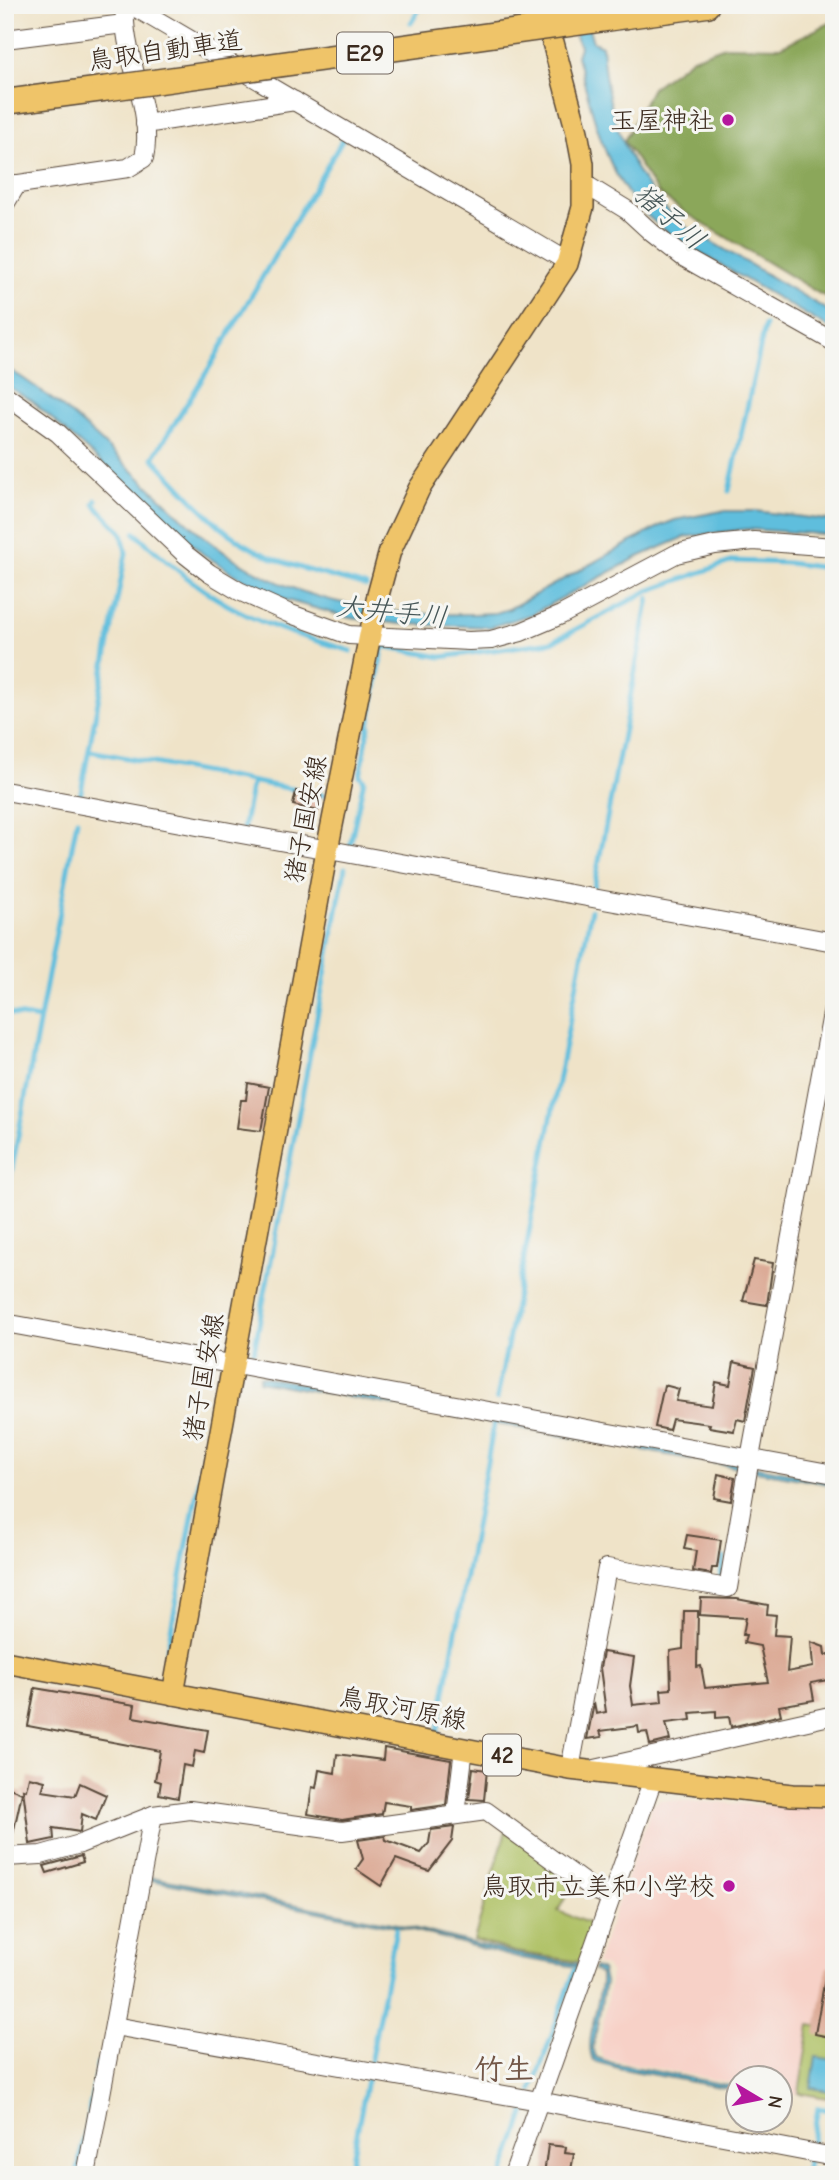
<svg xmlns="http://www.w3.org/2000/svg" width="839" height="2180" font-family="'Comic Neue','Klee One',sans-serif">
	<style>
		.built { fill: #f7d1c7 }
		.green { fill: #afc165; stroke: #757642; stroke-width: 2 }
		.forest { fill: #8ba75a; stroke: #63683c; stroke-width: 2 }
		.water { fill: #5fbedd; stroke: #4d747e; stroke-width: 2 }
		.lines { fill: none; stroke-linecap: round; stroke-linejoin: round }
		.stream { stroke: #5fbedd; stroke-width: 5 }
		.building { fill: #dcab97 }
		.minor-casing { stroke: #564638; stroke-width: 20 }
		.major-casing { stroke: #564638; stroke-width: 24 }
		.highway-casing { stroke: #564638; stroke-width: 27 }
		.minor { stroke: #fff; stroke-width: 18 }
		.major { stroke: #efc469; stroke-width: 21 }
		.highway { stroke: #efc469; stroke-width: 24 }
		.highway-bridge-casing { stroke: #564638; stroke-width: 27; stroke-linecap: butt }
		.highway-bridge { stroke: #efc469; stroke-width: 24 }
		.poi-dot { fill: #b5179e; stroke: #f6f6f2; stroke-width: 2.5 }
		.labels { text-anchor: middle; stroke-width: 6; stroke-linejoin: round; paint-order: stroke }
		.shield { fill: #f6f6f2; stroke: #73675e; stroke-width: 2 }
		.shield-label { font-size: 24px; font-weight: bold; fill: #3b2a1e }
		.street-label { font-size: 26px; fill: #3b2a1e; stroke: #f6f6f2 }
		.poi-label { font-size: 26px; fill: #3b2a1e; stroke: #f6f6f2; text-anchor: end }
		.water-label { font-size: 28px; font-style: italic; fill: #465657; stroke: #f6f6f2 }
		.quarter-label { font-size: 30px; font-weight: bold; fill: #735748; stroke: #f6f6f2 }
	</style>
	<rect width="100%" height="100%" fill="#f6f6f2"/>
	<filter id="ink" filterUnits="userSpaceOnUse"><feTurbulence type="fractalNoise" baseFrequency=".0143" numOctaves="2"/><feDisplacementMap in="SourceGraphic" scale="14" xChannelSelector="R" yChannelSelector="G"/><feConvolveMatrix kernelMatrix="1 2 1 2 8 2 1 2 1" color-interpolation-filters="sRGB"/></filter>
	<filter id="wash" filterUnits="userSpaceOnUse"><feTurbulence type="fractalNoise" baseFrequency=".00686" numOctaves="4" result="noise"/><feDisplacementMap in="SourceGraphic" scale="28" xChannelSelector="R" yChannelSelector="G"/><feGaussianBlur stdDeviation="1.57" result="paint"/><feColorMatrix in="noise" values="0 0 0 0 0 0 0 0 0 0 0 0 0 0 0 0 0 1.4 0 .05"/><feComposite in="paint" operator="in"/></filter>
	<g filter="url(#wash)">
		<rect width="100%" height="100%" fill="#efe3c8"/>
		<path class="built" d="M659 1800 834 1808V2101L780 2091V2078H738L737 2084 604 2058 599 2048 611 1974 606 1966 596 1964 652 1806Z"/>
		<g class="green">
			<path d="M506 1831 574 1881 558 1911 593 1925 580 1962 515 1952 474 1940Z"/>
			<path d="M810 2025 834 2029V2099L799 2093Z"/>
		</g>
		<path class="forest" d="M834 21V300L820 294 686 213 658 193 624 141 652 88 693 58 725 46 780 47Z"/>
		<g class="water">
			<path d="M565 5H582L593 42 602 46C606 113 630 181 683 225L834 314V331L678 240C663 229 649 219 637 205 602 165 591 105 577 56L580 47Z"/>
			<path d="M5 367C82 412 139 483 207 539 287 605 395 619 495 613L509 609 660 526 675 520 722 511H755L834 521V535L746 529 685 537 638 557 532 614 491 627 401 624 350 618 286 600 239 577 203 554 32 401 5 385Z"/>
			<path d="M260 1376 834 1481V1485L259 1381Z"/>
			<path d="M151 1877 397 1924 515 1954 578 1964 577 1967 514 1957 409 1929 151 1880Z"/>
			<path d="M595 1967 602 1970 605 1982 593 2048 595 2057 612 2063 737 2087V2090L623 2069 593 2061C584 2043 600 2003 601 1982V1974L594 1970Z"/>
			<path d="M816 2057 834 2060V2092L811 2088Z"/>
		</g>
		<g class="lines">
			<g class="stream">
				<path d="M411 23 422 5"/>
				<path d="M343 139 211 365 153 458C177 483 208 519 235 538 274 565 321 573 366 586"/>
				<path d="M729 491 765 325"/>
				<path d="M135 533C167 561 200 592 239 611 274 629 313 640 351 651"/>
				<path d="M383 646 441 657 552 642 648 591 733 561 788 563 834 569"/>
				<path d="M90 751 324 795"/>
				<path d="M80 797 126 553 122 533 94 504 96 500"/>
				<path d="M243 830 252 782"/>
				<path d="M350 845 364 780 360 776 383 649"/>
				<path d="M594 887 649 598"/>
				<path d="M827 1003 834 965"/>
				<path d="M5 1013 39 1019"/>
				<path d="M5 1206 77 820"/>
				<path d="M254 1351 345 868"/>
				<path d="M497 1399 591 910"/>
				<path d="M719 1583 724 1558"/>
				<path d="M167 1651 215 1395"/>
				<path d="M440 1735H437L494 1424"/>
				<path d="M370 2063 396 1929"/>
				<path d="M532 2090 575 1970"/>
				<path d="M811 2148 818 2108 834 2111"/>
				<path d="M77 2175 98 2064"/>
				<path d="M349 2175 367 2080"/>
				<path d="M503 2175 525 2112"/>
				<path d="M806 2175 808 2160"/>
			</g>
		</g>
		<g id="blocks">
			<g class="building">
				<path d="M296 791 321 796 318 811 293 805Z"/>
				<path d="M248 1083 269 1087 261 1131 237 1128 241 1100H246Z"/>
				<path d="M754 1260 773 1263 767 1305 743 1301Z"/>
				<path d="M734 1362 755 1367 745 1421 737 1419 734 1431 709 1427 710 1424 672 1419 669 1430 655 1427 664 1385 679 1389 676 1401 712 1406 716 1382 730 1385Z"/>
				<path d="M718 1474 735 1478 731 1501 714 1498Z"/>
				<path d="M687 1535 721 1540 717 1568H712L711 1574 693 1571 696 1551 684 1549Z"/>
				<path d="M701 1598 737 1599 768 1605 767 1614 776 1615 774 1635 790 1636 787 1672 813 1667 811 1642 824 1647 825 1655 831 1654 834 1662V1679L811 1683 814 1700 779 1706 781 1715 731 1727 729 1717 716 1718V1711L690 1713 691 1720 666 1723 670 1740 650 1745 647 1732 639 1733 638 1726 600 1731 602 1737 587 1739 594 1703 596 1714 606 1712 600 1668 603 1652 634 1657 630 1686 633 1705 662 1702 661 1690 671 1689 670 1651 683 1649 684 1611H698L697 1667 701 1666 705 1688 768 1682 760 1646 744 1643 746 1635H743L746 1618 700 1615Z"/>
				<path d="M35 1688 135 1705 133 1717 208 1730 204 1753 195 1751 192 1767 183 1765 178 1798 159 1794 161 1782 155 1780 160 1751 28 1726Z"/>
				<path d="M384 1748 451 1760 446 1805 411 1810V1806L384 1802 382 1814 342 1820 308 1814 312 1787 316 1788 319 1770 335 1773 337 1754 383 1760Z"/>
				<path d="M473 1768 487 1770 484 1800 469 1799Z"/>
				<path d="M29 1777 45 1781 42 1791 75 1796 80 1783 106 1795 96 1820 82 1814 80 1832 53 1828 54 1839 30 1844 23 1789 26 1790Z"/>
				<path d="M5 1786 22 1793 11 1843H5Z"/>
				<path d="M454 1827 452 1841 429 1871 396 1859 381 1886 356 1869 363 1859 358 1840 385 1836 386 1840 421 1853 429 1843 431 1830Z"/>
				<path d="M81 1856 83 1862 47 1873 44 1866Z"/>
				<path d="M827 1967H834V2038L815 2034Z"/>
				<path d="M548 2145 566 2147 565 2153 574 2154 570 2175H544Z"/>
			</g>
		</g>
	</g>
	<g filter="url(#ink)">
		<use href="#blocks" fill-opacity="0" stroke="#564638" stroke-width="2"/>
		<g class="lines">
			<defs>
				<g id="minor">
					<path d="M131 5 568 262"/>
					<path d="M5 39 124 24"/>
					<path d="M145 124 295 101"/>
					<path d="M583 183 627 210 652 233 683 257 834 342"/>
					<path d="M5 186 128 168 144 158C155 107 121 56 125 5"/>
					<path d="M5 204 17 184"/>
					<path d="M5 395 58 433 186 555 209 573 239 591 288 613 349 635 469 641 491 640 521 632 561 615 676 554 715 545 754 541 834 547"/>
					<path d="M5 791 834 942"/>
					<path d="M5 1323 834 1474"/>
					<path d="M570 1769 607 1568 728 1588 750 1458 834 1003"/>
					<path d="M595 1769 834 1715"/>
					<path d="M456 1815 464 1748"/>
					<path d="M5 1857 41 1855 80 1844 153 1815 190 1810 342 1831 486 1811 594 1890 611 1897"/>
					<path d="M114 2026 539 2101 834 2157"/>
					<path d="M86 2175 153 1815"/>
					<path d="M513 2175 653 1779"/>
				</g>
				<g id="major">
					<path d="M5 1662 570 1769 792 1795 834 1796"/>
					<path d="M173 1694 327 850 378 595 390 551 419 489 567 264 583 207V164L577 132 543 5"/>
				</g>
				<g id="highway">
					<path d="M627 16 707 5"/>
					<path d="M5 102 103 89"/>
				</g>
			</defs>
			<use href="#minor" class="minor-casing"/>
			<use href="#major" class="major-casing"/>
			<use href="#highway" class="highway-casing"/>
			<use href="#minor" class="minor"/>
			<use href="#major" class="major"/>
			<use href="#highway" class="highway"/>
			<defs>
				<path id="highway-bridge" d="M103 89 627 16"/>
			</defs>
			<use href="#highway-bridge" class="highway-bridge-casing"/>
			<use href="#highway-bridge" class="highway-bridge"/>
		</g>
	</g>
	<g class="poi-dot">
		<circle cx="728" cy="120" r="7"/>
		<circle cx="729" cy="1886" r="7"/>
	</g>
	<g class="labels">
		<g class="shield">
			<rect x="337" y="32.5" width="56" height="41" rx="5"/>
			<rect x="483" y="1734.5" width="38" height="41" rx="5"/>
		</g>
		<g class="shield-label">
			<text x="365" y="61">E29</text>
			<text x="502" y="1763">42</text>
		</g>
		<g class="street-label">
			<text transform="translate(165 50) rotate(-8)" y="9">鳥取自動車道</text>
			<text transform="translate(305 819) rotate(-79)" y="9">猪子国安線</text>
			<text transform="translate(203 1377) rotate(-80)" y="9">猪子国安線</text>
			<text transform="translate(403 1708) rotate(11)" y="9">鳥取河原線</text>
		</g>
		<g class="poi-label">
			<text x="714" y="129">玉屋神社</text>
			<text x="715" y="1895">鳥取市立美和小学校</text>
		</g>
		<g class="water-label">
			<text transform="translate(670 216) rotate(41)" y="10">猪子川</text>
			<text transform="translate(392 611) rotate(6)" y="10">大井手川</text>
		</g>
		<g class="quarter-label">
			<text x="504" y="2079">竹生</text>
		</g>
	</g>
	<rect width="839" height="2180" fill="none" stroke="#f6f6f2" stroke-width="28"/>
	<g transform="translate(759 2099) rotate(100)"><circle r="33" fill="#f6f6f2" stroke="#aba49d" stroke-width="2"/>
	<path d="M0-5L12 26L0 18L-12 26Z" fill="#b5179e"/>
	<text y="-10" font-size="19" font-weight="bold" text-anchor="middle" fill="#3b2a1e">N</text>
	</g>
</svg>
